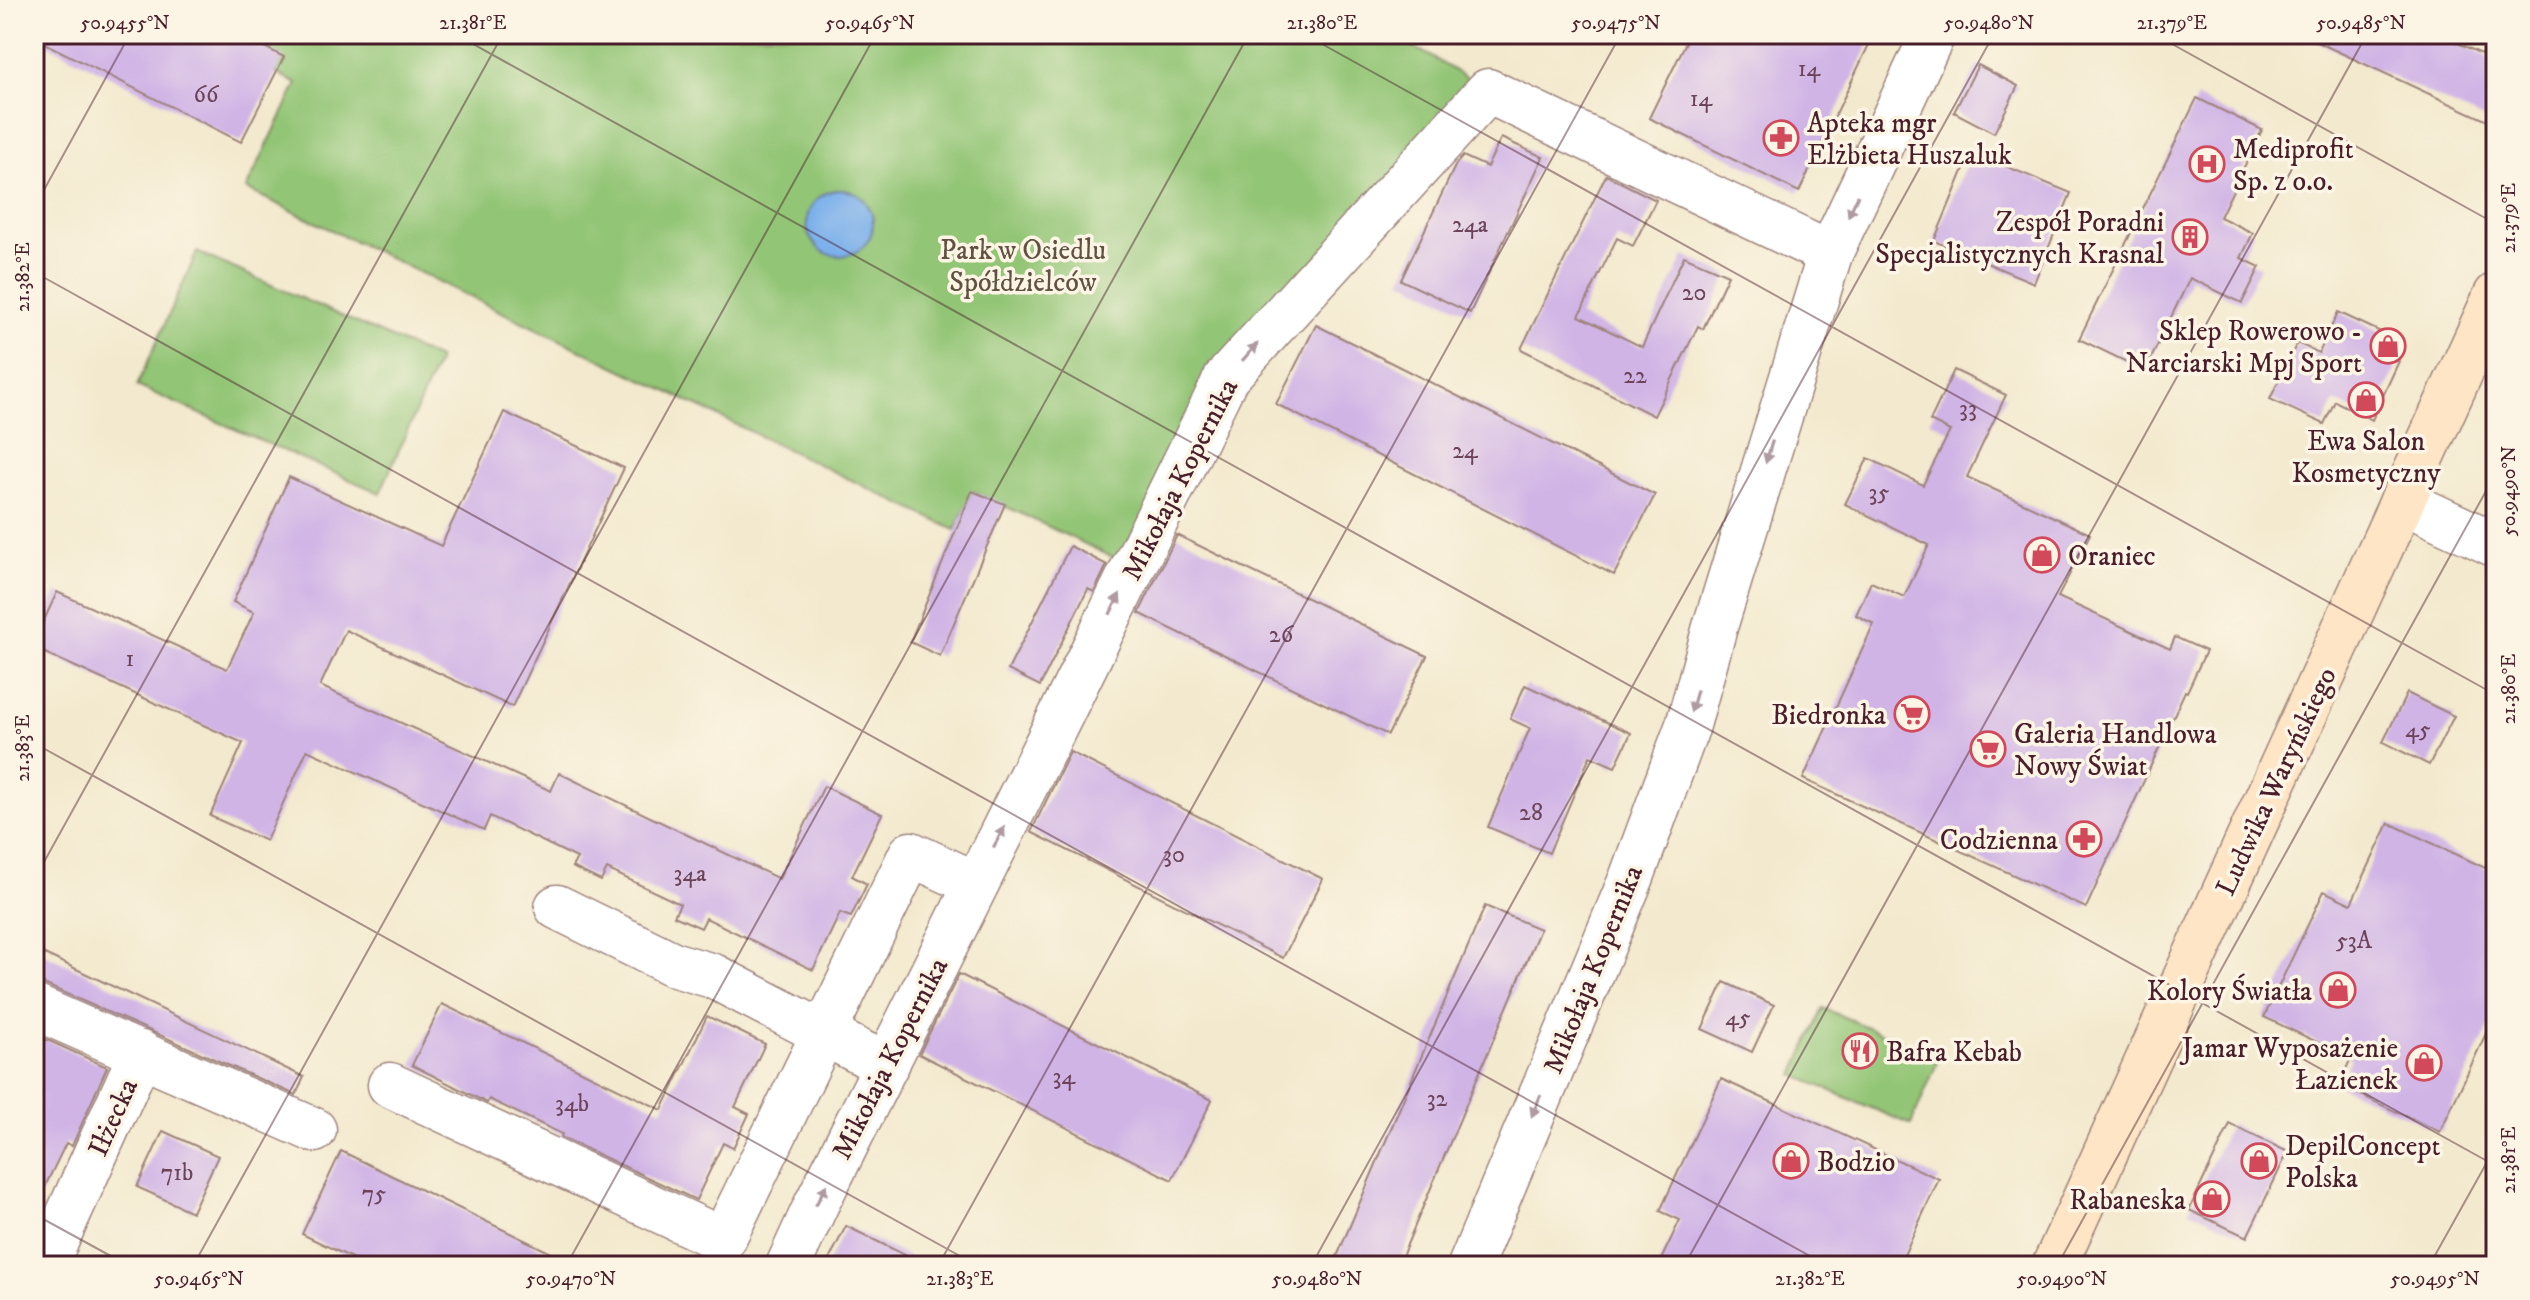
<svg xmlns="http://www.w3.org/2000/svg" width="2530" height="1300" font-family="'IM FELL DW Pica',serif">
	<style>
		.green { fill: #92c575; stroke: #6e7250; stroke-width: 2 }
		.water { fill: #7db1eb; stroke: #64688b; stroke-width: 2 }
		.building { fill: #d0b4e6 }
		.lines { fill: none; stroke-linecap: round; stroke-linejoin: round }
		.minor-casing { stroke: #9e847c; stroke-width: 47 }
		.secondary-casing { stroke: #9e847c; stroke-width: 47 }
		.minor { stroke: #fff; stroke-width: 44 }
		.secondary { stroke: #fde5c5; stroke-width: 44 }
		.oneway { fill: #ae9aa0 }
		.ticks { fill: none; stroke: #4a1f2b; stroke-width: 2; stroke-opacity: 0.45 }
		.labels { text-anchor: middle; stroke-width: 7; stroke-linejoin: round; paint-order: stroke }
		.number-label { font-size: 24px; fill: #6c445a }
		.poi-label { font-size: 28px; fill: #4a1f2b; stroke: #fcf5e5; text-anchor: start }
		.park-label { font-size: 28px; fill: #605141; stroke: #fcf5e5 }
		.street-label { font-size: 28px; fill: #4a1f2b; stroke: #fcf5e5 }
		.neatline { fill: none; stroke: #4a1f2b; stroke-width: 3 }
		.ticks-label { font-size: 20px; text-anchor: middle; fill: #4a1f2b }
	</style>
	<rect width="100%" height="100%" fill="#fcf5e5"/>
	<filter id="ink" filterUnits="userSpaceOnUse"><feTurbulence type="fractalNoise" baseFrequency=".0125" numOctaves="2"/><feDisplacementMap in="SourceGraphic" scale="16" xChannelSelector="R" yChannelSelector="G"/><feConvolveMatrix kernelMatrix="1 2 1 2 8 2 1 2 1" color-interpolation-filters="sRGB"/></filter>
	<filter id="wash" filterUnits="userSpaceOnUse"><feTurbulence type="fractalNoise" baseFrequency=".006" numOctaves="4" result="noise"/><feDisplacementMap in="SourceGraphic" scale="32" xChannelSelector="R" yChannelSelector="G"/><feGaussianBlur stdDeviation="1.8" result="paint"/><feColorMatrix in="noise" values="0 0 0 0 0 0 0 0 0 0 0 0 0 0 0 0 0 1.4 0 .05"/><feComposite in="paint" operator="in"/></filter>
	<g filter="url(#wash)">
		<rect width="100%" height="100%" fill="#f3e9ce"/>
		<g class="green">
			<path d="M202 34H1383L1425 53 1488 91 1226 378 1133 567 973 491 955 530 246 189 297 84Z"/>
			<path d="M197 252 439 359 380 493 137 386Z"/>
			<path d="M1823 1008 1939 1058 1911 1125 1794 1075Z"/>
		</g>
		<circle class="water" cx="840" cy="223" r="33"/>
		<g id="blocks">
			<g class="building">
				<path d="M34 34H239L284 57 241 142 34 38Z"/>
				<path d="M1690 34H1874L1799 192 1649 118Z"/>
				<path d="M2300 34H2439L2496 61V125Z"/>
				<path d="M1978 65 2018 86 1994 133 1954 112Z"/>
				<path d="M2197 98 2262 130 2220 217 2253 233 2241 258 2260 267 2242 303 2190 278 2145 371 2079 339Z"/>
				<path d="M1501 138 1543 157 1470 313 1401 280 1456 164 1463 156 1487 167Z"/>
				<path d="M1971 152 2071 193 2034 283 1934 241Z"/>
				<path d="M1606 175 1656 200 1633 246 1617 238 1579 316 1642 347 1684 256 1728 275 1703 329 1698 326 1654 416 1521 349Z"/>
				<path d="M2338 312 2402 342 2394 359 2399 361 2372 420 2335 401 2324 424 2270 399 2297 343 2319 353Z"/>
				<path d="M1316 325 1655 495 1614 575 1276 404Z"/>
				<path d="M1954 370 2006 395 1967 477 2090 534 2058 597 2170 649 2175 637 2206 651 2187 692 2185 691 2086 908 1803 779 1874 624 1856 615 1871 582 1904 597 1929 545 1845 504 1868 458 1923 485 1950 431 1930 421Z"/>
				<path d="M504 412 624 468 512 707 346 630 320 686 551 791 559 773 779 879 824 786 882 814 852 876 867 884 851 917 840 913 813 970 706 918 701 928 674 916 680 904 607 869 601 881 572 867 577 858 490 816 484 830 307 750 266 841 210 816 243 743 34 648V642L57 592 227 669 254 612 233 602 289 477 441 546Z"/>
				<path d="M972 491 1005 504 940 656 910 642Z"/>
				<path d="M1177 535 1427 656 1388 735 1139 613Z"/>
				<path d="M1070 546 1107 565 1094 592 1088 589 1040 686 1008 670Z"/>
				<path d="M1525 685 1631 733 1615 767 1590 756 1549 853 1488 827 1530 728 1510 719Z"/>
				<path d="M2407 693 2454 716 2429 765 2383 742Z"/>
				<path d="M1070 752 1323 879 1283 958 1031 832Z"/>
				<path d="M2389 823 2496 873V1012L2440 1132 2339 1085 2351 1058 2264 1017 2324 891 2351 904Z"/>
				<path d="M1485 906 1540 929 1398 1266H1333Z"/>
				<path d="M34 949 304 1077 296 1095 44 984 34 982Z"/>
				<path d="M959 974 1212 1100 1172 1180 919 1054Z"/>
				<path d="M1724 982 1774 1005 1752 1052 1702 1029Z"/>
				<path d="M442 1004 662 1110 707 1016 765 1044 735 1107 749 1114 733 1148 723 1143 696 1200 561 1137 562 1134 489 1099 487 1103 412 1065Z"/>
				<path d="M34 1034 107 1067 72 1146 66 1143 34 1209Z"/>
				<path d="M1721 1079 1939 1179 1899 1266H1658L1680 1220 1660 1211Z"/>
				<path d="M2230 1124 2288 1152 2247 1237 2189 1210Z"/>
				<path d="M163 1131 218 1156 192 1212 137 1187Z"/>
				<path d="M341 1151 578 1266H368L302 1234Z"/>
				<path d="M846 1226 927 1266H826Z"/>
			</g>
		</g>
	</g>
	<g filter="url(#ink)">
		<use href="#blocks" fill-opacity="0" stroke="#9e847c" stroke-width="2"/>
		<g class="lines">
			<defs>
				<g id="minor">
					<path d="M2402 501 2496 545"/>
					<path d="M557 907 675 965 713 976 866 1055 888 1062"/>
					<path d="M34 1007 314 1130"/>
					<path d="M390 1085 723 1240 911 854 976 884"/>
					<path d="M45 1266 141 1053"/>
					<path d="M788 1266 816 1205 1062 713 1226 378 1488 91 1830 254"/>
					<path d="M1470 1266 1631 879 1688 725 1715 627 1830 254 1933 34"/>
				</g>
				<path id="secondary" d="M2054 1266 2496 295"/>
			</defs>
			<use href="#minor" class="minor-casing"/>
			<use href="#secondary" class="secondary-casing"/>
			<use href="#minor" class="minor"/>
			<use href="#secondary" class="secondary"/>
		</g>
		<defs><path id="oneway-solid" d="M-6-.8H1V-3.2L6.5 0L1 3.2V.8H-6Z" transform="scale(2)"/></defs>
		<g class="oneway">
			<use href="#oneway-solid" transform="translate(1853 206) rotate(115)"/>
			<use href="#oneway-solid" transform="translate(1250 352) rotate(-48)"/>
			<use href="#oneway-solid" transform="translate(1769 452) rotate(107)"/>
			<use href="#oneway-solid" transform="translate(1115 604) rotate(-64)"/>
			<use href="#oneway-solid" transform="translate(1694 701) rotate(106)"/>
			<use href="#oneway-solid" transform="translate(999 837) rotate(-62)"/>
			<use href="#oneway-solid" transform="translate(1536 1106) rotate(113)"/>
			<use href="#oneway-solid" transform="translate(821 1195) rotate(-63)"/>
		</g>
	</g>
	<path class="ticks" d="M455 34 2496 1166M1304 34 2496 695M2154 34 2496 224M34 208 130 34M34 272 1828 1266M34 743 978 1266M34 880 503 34M34 1214 129 1266M193 1266 876 34M566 1266 1249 34M938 1266 1621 34M1311 1266 1994 34M1684 1266 2367 34M2057 1266 2496 473M2429 1266 2496 1146"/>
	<defs>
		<symbol id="pharmacy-ring" viewBox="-11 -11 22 22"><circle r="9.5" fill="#fcf5e5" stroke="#d1495b" stroke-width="1.5"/><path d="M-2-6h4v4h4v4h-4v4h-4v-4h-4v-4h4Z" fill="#d1495b"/></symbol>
		<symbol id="hospital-ring" viewBox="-11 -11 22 22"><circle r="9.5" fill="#fcf5e5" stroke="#d1495b" stroke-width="1.5"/><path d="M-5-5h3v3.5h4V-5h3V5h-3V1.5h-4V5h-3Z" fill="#d1495b"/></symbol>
		<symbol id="building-ring" viewBox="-11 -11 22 22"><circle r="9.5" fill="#fcf5e5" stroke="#d1495b" stroke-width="1.5"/><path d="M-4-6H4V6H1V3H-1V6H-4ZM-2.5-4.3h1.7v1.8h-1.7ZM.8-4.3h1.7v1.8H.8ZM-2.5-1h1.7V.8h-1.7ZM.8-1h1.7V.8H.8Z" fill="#d1495b"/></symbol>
		<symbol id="shop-ring" viewBox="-11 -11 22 22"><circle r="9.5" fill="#fcf5e5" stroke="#d1495b" stroke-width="1.5"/><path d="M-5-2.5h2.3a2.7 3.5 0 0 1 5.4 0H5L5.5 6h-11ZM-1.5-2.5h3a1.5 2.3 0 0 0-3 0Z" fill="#d1495b"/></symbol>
		<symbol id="supermarket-ring" viewBox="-11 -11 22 22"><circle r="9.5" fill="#fcf5e5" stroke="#d1495b" stroke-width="1.5"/><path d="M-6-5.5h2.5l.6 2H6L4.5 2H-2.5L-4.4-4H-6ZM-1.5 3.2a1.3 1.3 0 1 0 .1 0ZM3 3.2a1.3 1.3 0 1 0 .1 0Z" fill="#d1495b"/></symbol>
		<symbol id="restaurant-ring" viewBox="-11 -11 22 22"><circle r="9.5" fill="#fcf5e5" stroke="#d1495b" stroke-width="1.5"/><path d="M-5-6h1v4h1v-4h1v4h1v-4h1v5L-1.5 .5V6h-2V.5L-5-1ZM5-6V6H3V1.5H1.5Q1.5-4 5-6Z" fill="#d1495b"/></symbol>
	</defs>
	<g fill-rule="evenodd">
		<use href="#pharmacy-ring" x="1761" y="118" width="40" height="40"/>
		<use href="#hospital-ring" x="2187" y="144" width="40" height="40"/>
		<use href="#building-ring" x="2170" y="217" width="40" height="40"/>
		<use href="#shop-ring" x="2368" y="326" width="40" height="40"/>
		<use href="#shop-ring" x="2346" y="380" width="40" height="40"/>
		<use href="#shop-ring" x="2022" y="535" width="40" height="40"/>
		<use href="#supermarket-ring" x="1892" y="694" width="40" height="40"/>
		<use href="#supermarket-ring" x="1968" y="729" width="40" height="40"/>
		<use href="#pharmacy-ring" x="2064" y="819" width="40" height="40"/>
		<use href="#shop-ring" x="2318" y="970" width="40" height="40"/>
		<use href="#restaurant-ring" x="1840" y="1031" width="40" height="40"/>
		<use href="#shop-ring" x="2404" y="1043" width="40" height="40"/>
		<use href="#shop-ring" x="1771" y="1141" width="40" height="40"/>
		<use href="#shop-ring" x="2239" y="1141" width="40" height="40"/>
		<use href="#shop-ring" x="2192" y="1179" width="40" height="40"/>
	</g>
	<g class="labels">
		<g class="number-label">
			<text x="1809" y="76">14</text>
			<text x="206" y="102">66</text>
			<text x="1701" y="106">14</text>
			<text x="1470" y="232">24a</text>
			<text x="1694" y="300">20</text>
			<text x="1635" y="383">22</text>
			<text x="1968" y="416">33</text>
			<text x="1465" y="458">24</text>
			<text x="1879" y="500">35</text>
			<text x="1281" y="642">26</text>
			<text x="130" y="666">1</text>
			<text x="2418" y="737">45</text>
			<text x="1531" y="820">28</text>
			<text x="1174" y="862">30</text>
			<text x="690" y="881">34a</text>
			<text x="2354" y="948">53A</text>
			<text x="1738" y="1025">45</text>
			<text x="1064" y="1084">34</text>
			<text x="1437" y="1106">32</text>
			<text x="572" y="1111">34b</text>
			<text x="177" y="1180">71b</text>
			<text x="374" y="1201">75</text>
		</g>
		<g class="poi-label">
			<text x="1807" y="132">Apteka mgr<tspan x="1807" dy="32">Elżbieta Huszaluk</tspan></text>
			<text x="2233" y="158">Mediprofit<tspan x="2233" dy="32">Sp. z o.o.</tspan></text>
			<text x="2164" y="231" text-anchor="end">Zespół Poradni<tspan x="2164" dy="32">Specjalistycznych Krasnal</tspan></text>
			<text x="2362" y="340" text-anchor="end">Sklep Rowerowo -<tspan x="2362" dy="32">Narciarski Mpj Sport</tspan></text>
			<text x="2366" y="450" text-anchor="middle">Ewa Salon<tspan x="2366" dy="32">Kosmetyczny</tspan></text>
			<text x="2068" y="565">Oraniec</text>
			<text x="1886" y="724" text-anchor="end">Biedronka</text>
			<text x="2014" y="743">Galeria Handlowa<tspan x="2014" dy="32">Nowy Świat</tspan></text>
			<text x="2058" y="849" text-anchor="end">Codzienna</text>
			<text x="2312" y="1000" text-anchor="end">Kolory Światła</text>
			<text x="2398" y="1057" text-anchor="end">Jamar Wyposażenie<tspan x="2398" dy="32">Łazienek</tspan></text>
			<text x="1886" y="1061">Bafra Kebab</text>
			<text x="2285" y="1155">DepilConcept<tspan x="2285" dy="32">Polska</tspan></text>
			<text x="1817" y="1171">Bodzio</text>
			<text x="2186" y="1209" text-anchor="end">Rabaneska</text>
		</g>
		<g class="park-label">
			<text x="1023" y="259">Park w Osiedlu<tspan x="1023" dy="32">Spółdzielców</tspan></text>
		</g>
		<g class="street-label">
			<text transform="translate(1179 479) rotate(-63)" y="10">Mikołaja Kopernika</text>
			<text transform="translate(2275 781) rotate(-65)" y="10">Ludwika Waryńskiego</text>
			<text transform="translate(1592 969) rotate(-68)" y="10">Mikołaja Kopernika</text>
			<text transform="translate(889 1058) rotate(-63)" y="10">Mikołaja Kopernika</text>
			<text transform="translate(112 1117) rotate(-66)" y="10">Iłżecka</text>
		</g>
	</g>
	<rect width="2530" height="1300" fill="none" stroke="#fcf5e5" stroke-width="88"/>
	<rect x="44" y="44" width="2442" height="1212" class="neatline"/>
	<g class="ticks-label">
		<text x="125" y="29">50.9455°N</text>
		<text x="473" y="29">21.381°E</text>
		<text x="870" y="29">50.9465°N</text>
		<text x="1322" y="29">21.380°E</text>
		<text x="1616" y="29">50.9475°N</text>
		<text x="1989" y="29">50.9480°N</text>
		<text x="2172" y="29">21.379°E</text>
		<text x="2361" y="29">50.9485°N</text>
		<text transform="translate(2508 218) rotate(-90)" y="7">21.379°E</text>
		<text transform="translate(22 277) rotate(-90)" y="7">21.382°E</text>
		<text transform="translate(2508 491) rotate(-90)" y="7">50.9490°N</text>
		<text transform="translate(2508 689) rotate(-90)" y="7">21.380°E</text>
		<text transform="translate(22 748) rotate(-90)" y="7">21.383°E</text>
		<text transform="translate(2508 1160) rotate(-90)" y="7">21.381°E</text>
		<text x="199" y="1285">50.9465°N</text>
		<text x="571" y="1285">50.9470°N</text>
		<text x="960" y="1285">21.383°E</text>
		<text x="1317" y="1285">50.9480°N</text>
		<text x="1810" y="1285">21.382°E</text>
		<text x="2062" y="1285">50.9490°N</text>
		<text x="2435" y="1285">50.9495°N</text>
	</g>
</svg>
